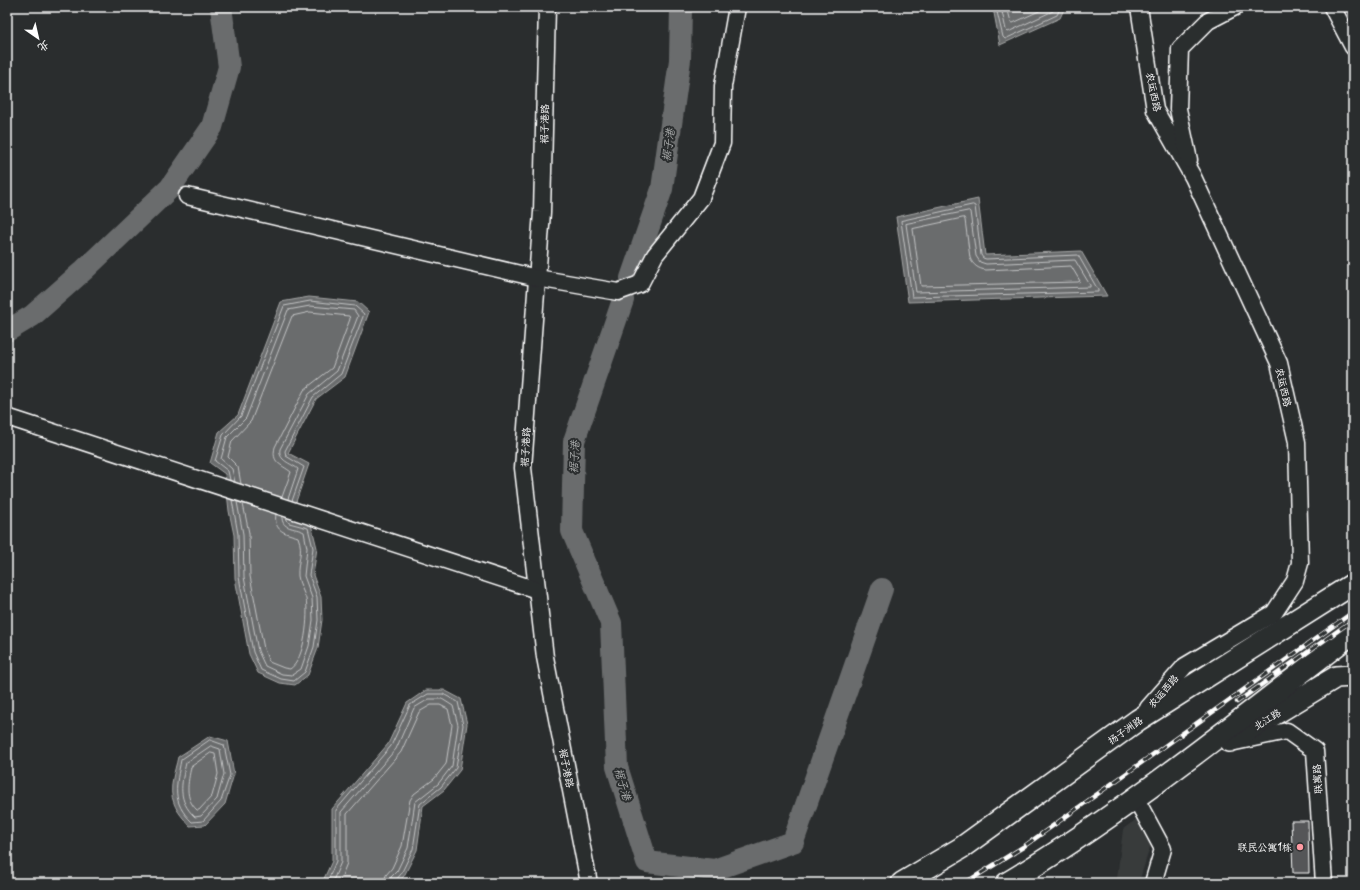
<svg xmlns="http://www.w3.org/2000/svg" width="1360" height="890" font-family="'Playpen Sans','LXGW WenKai TC',sans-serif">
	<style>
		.built { fill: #373a3b }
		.water { fill: #6a6c6d; stroke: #a6a7a7 }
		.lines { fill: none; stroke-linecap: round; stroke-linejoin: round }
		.shore { stroke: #c3c4c5; stroke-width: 1 }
		.river { stroke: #6a6c6d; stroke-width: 22 }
		.building { fill: #555758; stroke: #fff }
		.minor-casing { stroke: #fff; stroke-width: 19 }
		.major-casing { stroke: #fff; stroke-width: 24 }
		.minor { stroke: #2a2d2e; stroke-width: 16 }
		.major { stroke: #2a2d2e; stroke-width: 21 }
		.rail-casing { stroke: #fff; stroke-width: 4.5 }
		.rail { stroke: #2a2d2e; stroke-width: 3; stroke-dasharray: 9; stroke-linecap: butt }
		.poi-dot { fill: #ff9aa2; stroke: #2a2d2e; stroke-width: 1.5 }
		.labels { text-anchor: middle; stroke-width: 4; stroke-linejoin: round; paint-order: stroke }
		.street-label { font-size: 10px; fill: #fff; stroke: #2a2d2e }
		.poi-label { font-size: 10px; fill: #fff; stroke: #2a2d2e; text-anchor: end }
		.water-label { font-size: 11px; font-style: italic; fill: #b4b6b6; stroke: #2a2d2e }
	</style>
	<rect width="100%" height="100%" fill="#2a2d2e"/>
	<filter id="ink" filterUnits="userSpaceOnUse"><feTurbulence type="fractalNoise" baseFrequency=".025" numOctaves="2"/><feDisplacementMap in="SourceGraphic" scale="8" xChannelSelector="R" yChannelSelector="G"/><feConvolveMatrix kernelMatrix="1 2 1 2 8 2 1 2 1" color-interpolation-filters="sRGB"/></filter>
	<g filter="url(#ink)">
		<path class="built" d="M1138 818 1151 844 1139 882 1117 878 1123 829Z"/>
		<g class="water">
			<path d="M989 7H1065L1060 18 1000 45 994 13Z"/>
			<path d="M978 199 985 255 1081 251 1107 296 908 302 896 217Z"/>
			<path d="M309 297 358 302 369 312 345 377 316 399 288 453 309 464 290 519 311 524 317 548 313 575 321 597 322 620 318 648 308 675 295 685 280 683 258 673 249 654 235 578 234 535 229 511 225 474 210 463 219 432 238 415 281 302Z"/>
			<path d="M426 690H444L461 699 467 724 460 770 444 790 423 806 417 850 404 876 398 883H322L332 861V809L388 744 407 703Z"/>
			<path d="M210 736 228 741 234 774 225 804 205 825 190 826C184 819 177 812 174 803 168 789 175 771 178 757Z"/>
		</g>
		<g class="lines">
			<g class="shore">
				<path d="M994 7 997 12 1003 37 1005 39 1057 15 1061 7"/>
				<path d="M1001 7 1006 30 1008 32 1053 11 1055 7"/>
				<path d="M1007 7 1011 22 1013 23 1048 7"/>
				<path d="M973 205 975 206 981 255 983 258 986 259 1078 255 1098 290V292L912 297 901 221Z"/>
				<path d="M969 211 970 212 976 256 980 262 986 264 1075 260 1090 285V287L916 292 906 224Z"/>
				<path d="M964 218 965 220 970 258C973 265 978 269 986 270L1071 266 1080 281 1078 282 921 286 913 229Z"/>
				<path d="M230 480 228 471 215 461 223 435 241 416 284 306 310 301 355 306 364 314 341 374 313 397 285 451 286 456 304 467 292 501"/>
				<path d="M235 482 232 469 221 459 227 437 246 418 288 310 310 306 354 310 358 316 337 371 309 394 280 449C278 461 291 463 298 469L288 499"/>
				<path d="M241 484 238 467 228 457 232 441 251 421 292 316 310 312 349 316 350 319 332 368 304 390 275 447C271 463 281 464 291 472L282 497"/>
				<path d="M232 500 238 534 239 577 253 652 261 670 281 679 294 681 305 672 314 647 318 620 317 597 309 575 313 548 308 528 289 523 286 518"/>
				<path d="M237 502 243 534 244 577 258 651 265 666 282 674 292 675 301 669 309 646 313 620 312 598 304 576 307 548 304 532C295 527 281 530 282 516"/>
				<path d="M243 504 249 533 250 576 264 649 269 662 284 668 290 669C305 660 309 615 306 599 304 592 299 584 298 576 297 561 304 552 298 537 286 533 273 532 276 514"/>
				<path d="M210 740 224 745 230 775 221 801 203 821 192 822C171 802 176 786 181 760Z"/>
				<path d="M211 746 220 749 224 774 217 799 201 816 195 817C177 800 181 785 186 763Z"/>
				<path d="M211 753 215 754 218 774 212 796 199 810H197C184 798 188 783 191 767Z"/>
				<path d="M327 883 336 861V810L391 746 410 705 428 694H443L458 702 463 725 456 768 441 787 420 804 413 849 401 874 396 880 395 883"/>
				<path d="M332 883 341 862V812L396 749 414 708 429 699H442L453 706 458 725 452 766 438 784 415 802 408 848 397 871 391 877 390 883"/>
				<path d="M339 883 347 863V814L401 752 419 712 431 705H440L448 709 452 725 446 764 434 779 414 794 410 800 402 846 392 868 386 875 384 883"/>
			</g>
			<g class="river">
				<path d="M631 278 662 189 680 60 681 7"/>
				<path d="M623 300 574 441 572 531 611 623 617 767 647 862 714 870 793 842 882 589"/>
				<path d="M7 331 32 316 84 270 170 188 212 127 229 67 221 7"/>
			</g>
		</g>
		<path class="building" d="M1291 821H1308L1309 873H1293Z"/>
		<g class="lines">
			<defs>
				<g id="minor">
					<path d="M547 7 542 212 523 468 545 657 589 883"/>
					<path d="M1139 7 1155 110 1193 177 1279 363 1297 442 1300 563 1295 581 1274 613 1185 666 1148 708"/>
					<path d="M1332 7 1353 47"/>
					<path d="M1189 160 1178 109 1180 49 1208 21 1235 7"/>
					<path d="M187 196 537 278 618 292 640 284 655 255 701 198 722 143 723 86 737 7"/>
					<path d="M7 417 537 590"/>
					<path d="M1235 742 1287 731 1315 751 1324 883"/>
					<path d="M1135 797 1163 849 1153 883"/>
				</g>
				<g id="major">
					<path d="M1230 741 1336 677 1353 676"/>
					<path d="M902 883 961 848 1138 720 1353 584"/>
					<path d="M1007 883C1129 810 1240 719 1353 633"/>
				</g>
			</defs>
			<use href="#minor" class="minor-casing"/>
			<use href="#major" class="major-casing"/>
			<use href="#minor" class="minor"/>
			<use href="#major" class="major"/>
			<defs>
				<g id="rail">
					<path d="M1237 702 1353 620"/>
					<path d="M965 883 1023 847 1353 612"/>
				</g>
			</defs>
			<use href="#rail" class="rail-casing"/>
			<use href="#rail" class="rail"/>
		</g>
	</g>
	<circle class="poi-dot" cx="1300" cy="847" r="4"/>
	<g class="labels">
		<g class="street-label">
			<text transform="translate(1154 92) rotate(78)" y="4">农运西路</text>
			<text transform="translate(544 124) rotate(-89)" y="4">裾子港路</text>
			<text transform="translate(1284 387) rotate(77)" y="4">农运西路</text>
			<text transform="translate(525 447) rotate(-87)" y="4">裾子港路</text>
			<text transform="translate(1163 691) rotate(-49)" y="4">农运西路</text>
			<text transform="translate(1267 719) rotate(-31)" y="4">北江路</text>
			<text transform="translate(1125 730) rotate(-35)" y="4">扬子洲路</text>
			<text transform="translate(567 768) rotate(79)" y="4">裾子港路</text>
			<text transform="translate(1317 779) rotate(-94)" y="4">联寓路</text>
		</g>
		<g class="poi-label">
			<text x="1292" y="851">联民公寓1栋</text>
		</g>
		<g class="water-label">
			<text transform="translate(668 145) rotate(-82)" y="4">裾子港</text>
			<text transform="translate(574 457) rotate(-87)" y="4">裾子港</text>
			<text transform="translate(623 784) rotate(74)" y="4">裾子港</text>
		</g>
	</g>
	<rect width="1360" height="890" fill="none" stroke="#2a2d2e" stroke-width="24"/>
	<rect x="12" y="12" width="1336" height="866" fill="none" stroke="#fff" stroke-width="1.5" filter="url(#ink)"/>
	<g transform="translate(38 38) rotate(146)" stroke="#2a2d2e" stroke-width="3" paint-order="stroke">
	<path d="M0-3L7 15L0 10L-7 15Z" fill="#ffffff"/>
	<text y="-6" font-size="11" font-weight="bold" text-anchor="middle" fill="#ffffff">北</text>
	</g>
</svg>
